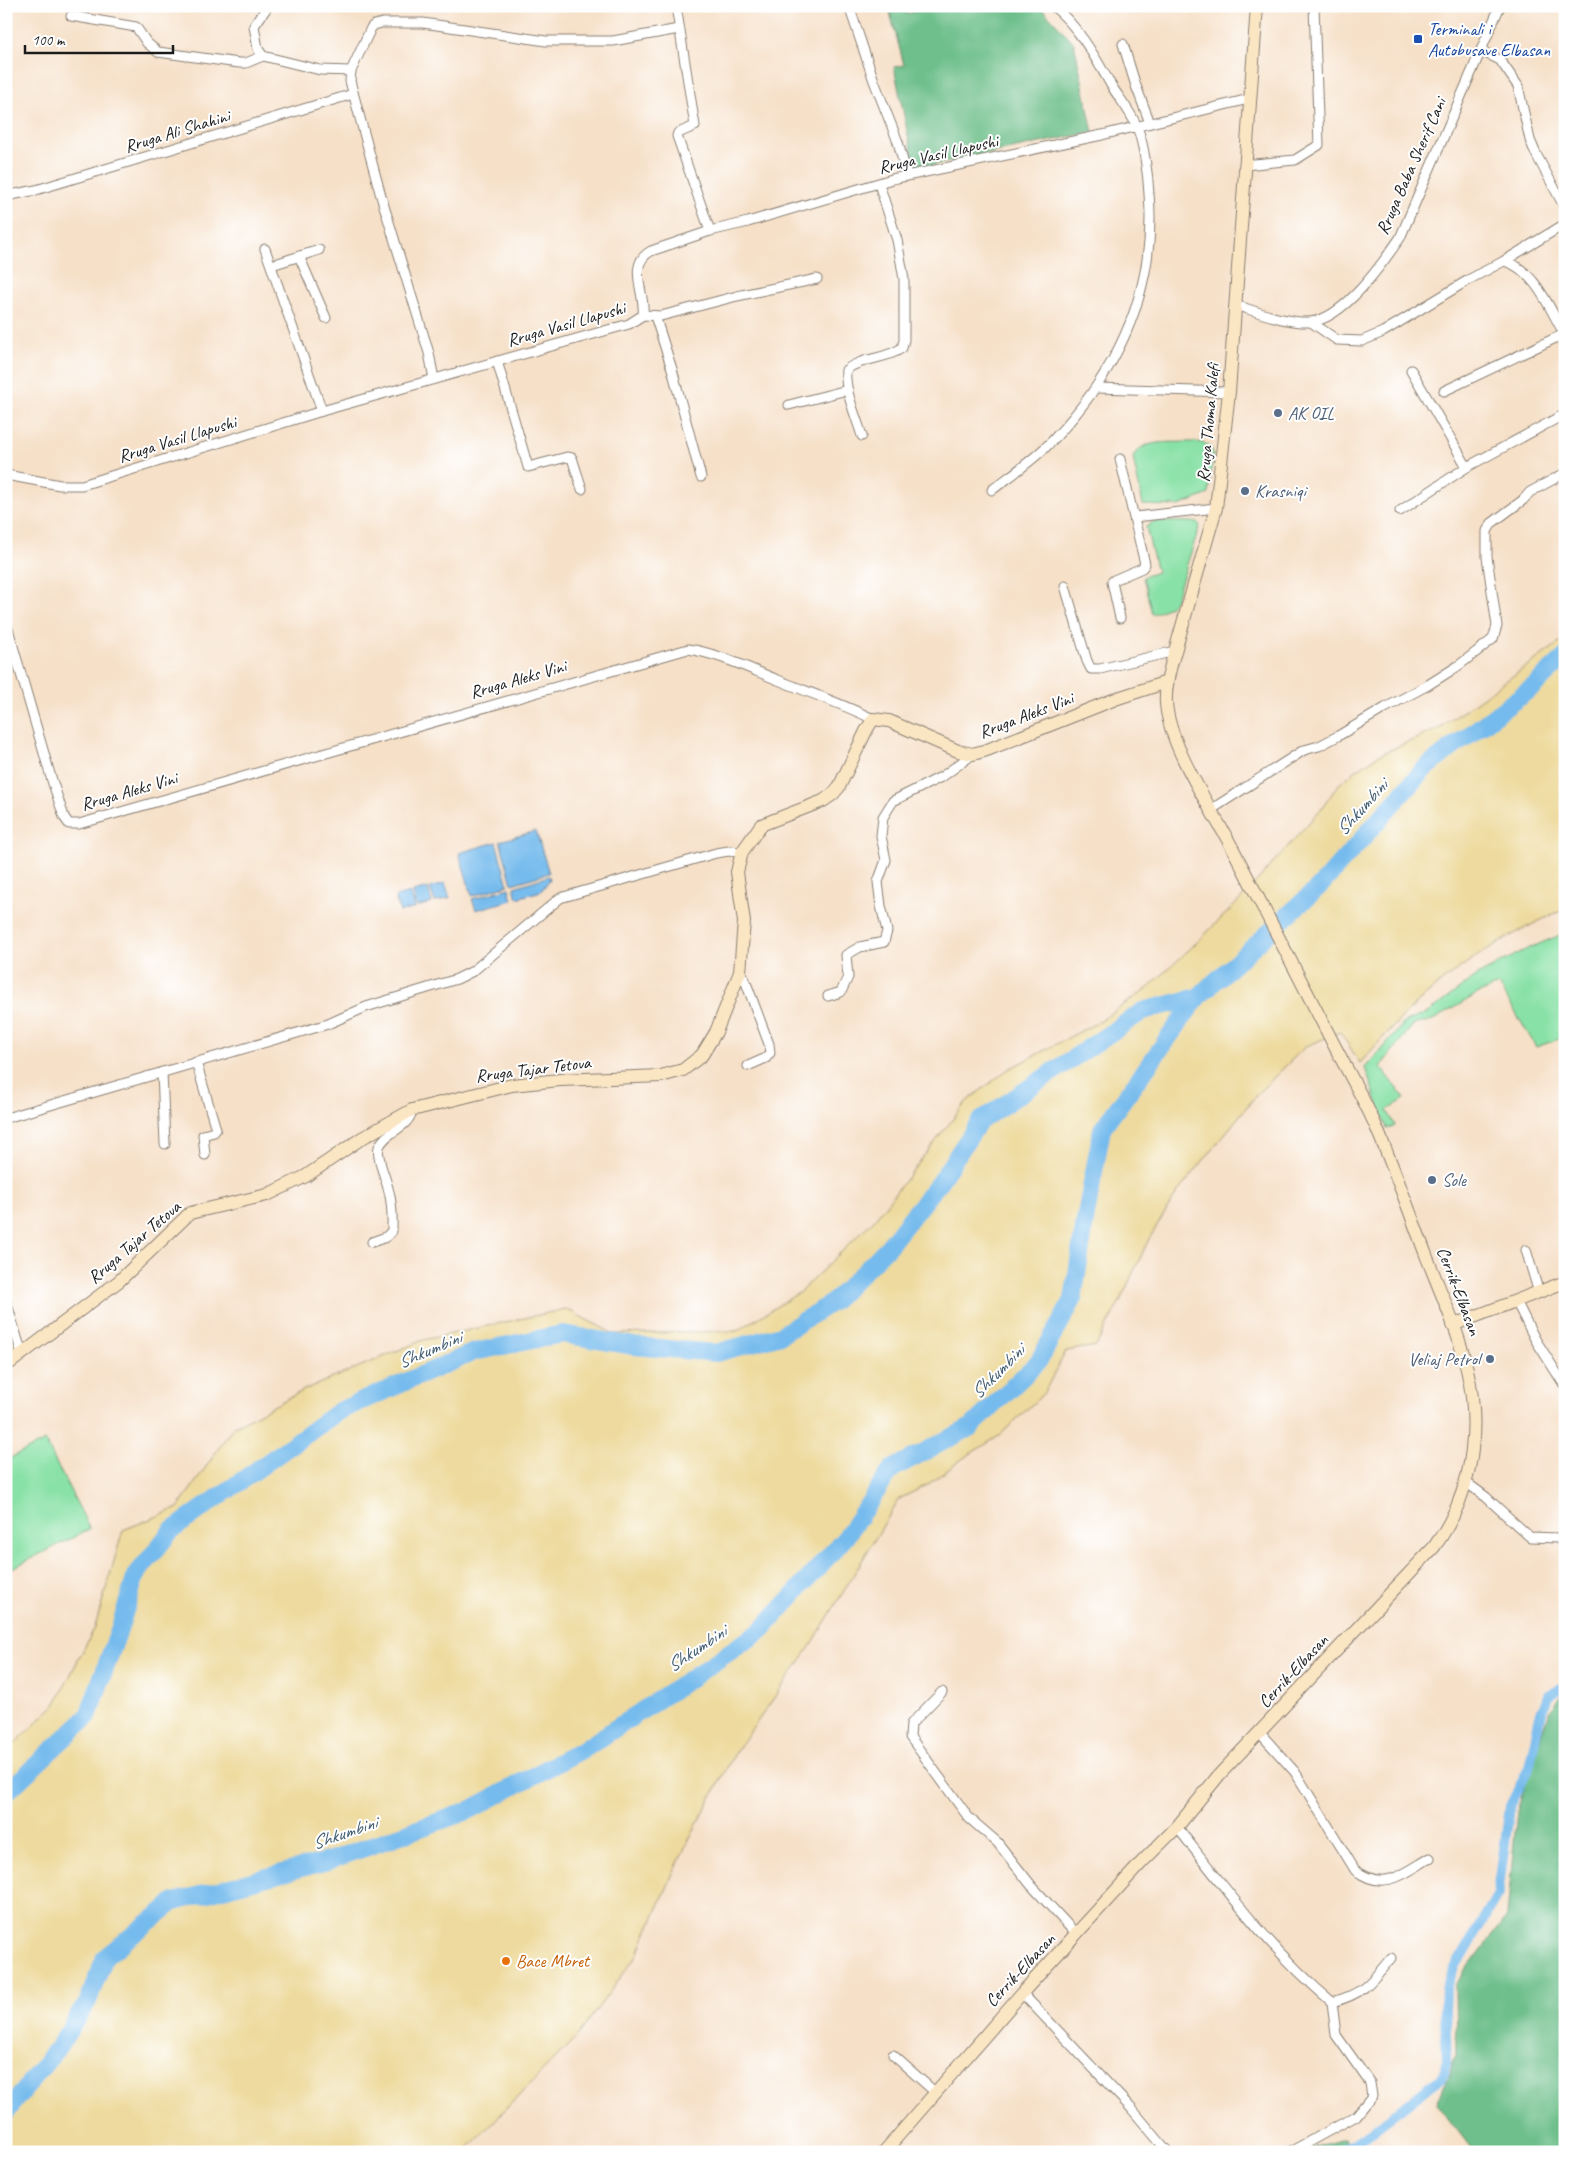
<svg xmlns="http://www.w3.org/2000/svg" width="1571" height="2158" font-family="Caveat,sans-serif">
	<style>
		.green { fill: #88e1a6; stroke: #527e61 }
		.forest { fill: #6ebf8b; stroke: #456e54 }
		.sand { fill: #eeda9e; stroke: #857b5d }
		.water { fill: #76bbed; stroke: #496c84 }
		.lines { fill: none; stroke-linecap: round; stroke-linejoin: round }
		.canal { stroke: #76bbed; stroke-width: 10 }
		.river { stroke: #76bbed; stroke-width: 18 }
		.street-casing { stroke: #897e72; stroke-width: 11 }
		.secondary-casing { stroke: #897e72; stroke-width: 14 }
		.street { stroke: #fff; stroke-width: 9 }
		.secondary { stroke: #fbe6c4; stroke-width: 12 }
		.transit-dot { fill: #1a4fb4; stroke: #fff; stroke-width: 2 }
		.service-dot { fill: #5c6f8a; stroke: #fff; stroke-width: 2 }
		.food-dot { fill: #e8710a; stroke: #fff; stroke-width: 2 }
		.labels { text-anchor: middle; stroke-width: 4; stroke-linejoin: round; paint-order: stroke }
		.transit-label { font-size: 18px; fill: #164399; stroke: #fff; text-anchor: start }
		.street-label { font-size: 18px; fill: #1c1c1c; stroke: #fff }
		.service-label { font-size: 18px; fill: #4e5e75; stroke: #fff; text-anchor: start }
		.food-label { font-size: 18px; fill: #c56008; stroke: #fff; text-anchor: start }
		.water-label { font-size: 19px; font-style: italic; fill: #405c70; stroke: #fff }
	</style>
	<rect width="100%" height="100%" fill="#fff"/>
	<filter id="ink" filterUnits="userSpaceOnUse"><feTurbulence type="fractalNoise" baseFrequency=".02" numOctaves="2"/><feDisplacementMap in="SourceGraphic" scale="10" xChannelSelector="R" yChannelSelector="G"/><feConvolveMatrix kernelMatrix="1 2 1 2 8 2 1 2 1" color-interpolation-filters="sRGB"/></filter>
	<filter id="wash" filterUnits="userSpaceOnUse"><feTurbulence type="fractalNoise" baseFrequency=".0096" numOctaves="4" result="noise"/><feDisplacementMap in="SourceGraphic" scale="20" xChannelSelector="R" yChannelSelector="G"/><feGaussianBlur stdDeviation="1.12" result="paint"/><feColorMatrix in="noise" values="0 0 0 0 0 0 0 0 0 0 0 0 0 0 0 0 0 1.4 0 .05"/><feComposite in="paint" operator="in"/></filter>
	<g filter="url(#wash)">
		<rect width="100%" height="100%" fill="#f6e0c8"/>
		<g class="green">
			<path d="M1187 442C1199 442 1211 441 1213 454L1209 494 1179 506 1143 505 1133 458C1139 439 1171 443 1187 442Z"/>
			<path d="M1154 521 1192 522 1198 523 1200 525 1175 601C1169 609 1161 611 1152 614L1143 577 1157 572 1146 527Z"/>
			<path d="M1565 933V1062L1562 1038 1536 1047 1499 985 1479 993 1433 1020 1413 1025 1380 1067 1405 1099 1387 1110 1395 1125 1387 1129 1365 1068 1404 1023 1429 1012 1479 974 1527 949Z"/>
			<path d="M45 1441 90 1529 6 1571V1460Z"/>
		</g>
		<g class="forest">
			<path d="M899 6 907 14 934 6H1040L1074 43 1093 132 915 169 894 67 904 65 889 9Z"/>
			<path d="M1565 1692V2152H1472L1471 2148 1437 2104 1456 2056 1455 1985 1507 1916 1517 1811 1549 1711Z"/>
			<path d="M1344 2139 1348 2152H1303Z"/>
		</g>
		<path class="sand" d="M1565 639V909C1515 931 1466 959 1426 995 1402 1016 1381 1040 1360 1063L1340 1032 1306 1046 1258 1093 1177 1193 1149 1239 1119 1303 1096 1346 1066 1351 1044 1393 999 1436 965 1457 927 1485 899 1499 812 1644 733 1756 687 1843 637 1955 579 2034 464 2152H6V1752L55 1705 95 1627 123 1530 178 1508 233 1427 304 1390 423 1340 566 1309 614 1334 737 1331 800 1292 874 1220 967 1101 1007 1070 1100 1021 1148 988 1192 947 1239 901 1322 808 1338 785 1355 771 1379 755 1438 729Z"/>
		<g class="water">
			<path d="M536 831 549 873 512 884 500 841Z"/>
			<path d="M496 842 508 885 472 896 459 853Z"/>
			<path d="M549 876 550 879 541 891 517 898 514 887Z"/>
			<path d="M445 883 450 898 435 902 430 888Z"/>
			<path d="M428 888 432 903 417 907 413 892Z"/>
			<path d="M509 888 512 900 476 910 472 899Z"/>
			<path d="M411 893 415 908 400 912 395 897Z"/>
		</g>
		<g class="lines">
			<path class="canal" d="M1339 2152 1367 2135 1441 2078 1447 2062 1445 2011 1446 1987 1451 1975 1498 1894 1510 1806 1529 1768 1541 1712 1545 1703 1550 1695 1565 1687"/>
			<g class="river">
				<path d="M6 1793 88 1716 119 1630 136 1575 171 1531 339 1411 474 1352 562 1334 634 1346 716 1353 781 1335 834 1301 887 1248 940 1181 980 1121 1143 1011 1198 997"/>
				<path d="M6 2113 59 2046 88 2001 105 1957 174 1902 331 1860 468 1811 589 1746 761 1631 845 1538 892 1469 971 1427 1038 1362 1073 1300 1086 1215 1102 1129 1198 997 1321 885 1424 769 1534 686 1565 657"/>
			</g>
		</g>
	</g>
	<g filter="url(#ink)">
		<g class="lines">
			<defs>
				<g id="street">
					<path d="M268 6 254 26 258 49 263 56 320 70 351 71"/>
					<path d="M676 6 695 126 678 133 677 136 710 231"/>
					<path d="M849 6 874 81 898 142 907 176"/>
					<path d="M71 16 136 27 147 43 158 52 239 63H246L263 56"/>
					<path d="M1123 44 1136 86 1150 123"/>
					<path d="M1481 51 1500 60 1518 86 1530 140 1536 154 1565 208"/>
					<path d="M1244 165 1295 160 1319 145 1314 6"/>
					<path d="M6 180 10 195"/>
					<path d="M6 196 36 190 353 94"/>
					<path d="M265 249 322 411"/>
					<path d="M299 256 326 318"/>
					<path d="M1504 261 1565 224"/>
					<path d="M272 265 319 250"/>
					<path d="M1235 305C1258 312 1286 323 1310 322 1344 319 1382 264 1400 238L1500 6"/>
					<path d="M643 315 661 316 737 296 817 279"/>
					<path d="M655 316 672 369 701 477"/>
					<path d="M1311 322 1337 340 1362 341 1383 332 1470 279 1504 261C1535 269 1550 310 1565 335"/>
					<path d="M497 361 528 467 567 457 572 458 582 489"/>
					<path d="M1411 370 1467 467"/>
					<path d="M434 379 429 353 381 196 350 81 351 71 371 28 374 25 382 23H423L546 41H613L679 29"/>
					<path d="M1096 388 1229 392"/>
					<path d="M1444 391 1564 334"/>
					<path d="M789 405 847 390"/>
					<path d="M862 436C856 416 844 390 846 370 862 357 885 360 902 348L904 340V279L897 240 879 184"/>
					<path d="M1120 459 1145 564 1142 568 1114 580 1112 582 1120 618"/>
					<path d="M6 475 60 485H82L322 411 629 324 643 315C646 293 626 265 651 251L710 231 748 222 892 179 1102 135 1249 99"/>
					<path d="M992 490C1013 474 1035 459 1053 440 1119 370 1157 290 1149 194 1148 175 1144 144 1137 127 1131 112 1119 98 1111 85 1095 57 1079 27 1053 6"/>
					<path d="M1400 511 1467 467 1565 414"/>
					<path d="M1135 517 1216 508"/>
					<path d="M1065 586 1087 661 1091 669H1100L1175 651"/>
					<path d="M6 622 50 774 64 817 69 824H79L688 649C720 654 748 668 778 680 810 693 843 704 873 719"/>
					<path d="M1212 809 1304 750 1319 746 1338 736 1385 708 1428 685 1458 666 1493 639 1497 626 1487 557V531L1492 523 1523 500 1530 492 1565 473"/>
					<path d="M740 972 745 980 769 1044 770 1053 766 1058 748 1066"/>
					<path d="M828 996 841 992 848 977 846 955 860 947 884 942 887 931 881 906 878 882 886 860 881 836 883 817 893 801 943 776 973 754"/>
					<path d="M196 1062 216 1129 214 1132 203 1135 205 1155"/>
					<path d="M162 1072 165 1144"/>
					<path d="M6 1118 328 1024 366 1007 457 979 473 971 560 898 716 853 729 851 742 852"/>
					<path d="M372 1242 386 1237 392 1231C393 1202 390 1192 381 1166 380 1160 377 1152 379 1147 386 1130 409 1129 412 1110"/>
					<path d="M1526 1250 1539 1293"/>
					<path d="M6 1301 22 1354"/>
					<path d="M1516 1301 1535 1339 1565 1386"/>
					<path d="M1467 1483 1486 1497 1530 1537 1558 1538 1565 1545"/>
					<path d="M942 1692 911 1724 910 1737 969 1818 997 1842 1031 1885 1077 1935"/>
					<path d="M1259 1732 1295 1772 1355 1870C1384 1892 1403 1874 1430 1858"/>
					<path d="M1177 1827C1225 1888 1272 1952 1332 2002L1336 2035 1370 2083 1372 2096 1356 2116 1290 2152"/>
					<path d="M1022 1993 1131 2108 1168 2152"/>
					<path d="M1332 2002C1364 1994 1371 1982 1391 1958"/>
					<path d="M893 2055 936 2093"/>
				</g>
				<g id="secondary">
					<path d="M1453 1325 1565 1282"/>
					<path d="M6 1366 119 1281 190 1213 267 1195 306 1176 362 1138 412 1110 512 1085 560 1080 661 1076 683 1070 702 1055 716 1032 740 972 744 922 737 872 742 852 761 825 823 801 833 794 839 787 866 731 873 719 889 721 958 751 973 754 987 750 1118 698 1167 682"/>
					<path d="M884 2152 1022 1993 1141 1863 1177 1827 1219 1775 1434 1547C1466 1504 1478 1450 1472 1397 1466 1347 1444 1301 1426 1255 1410 1213 1395 1171 1377 1129 1364 1098 1346 1069 1331 1039 1299 978 1268 916 1236 855 1215 814 1169 748 1166 703 1165 690 1168 677 1171 665L1216 508 1229 392 1257 6"/>
				</g>
			</defs>
			<use href="#street" class="street-casing"/>
			<use href="#secondary" class="secondary-casing"/>
			<use href="#street" class="street"/>
			<use href="#secondary" class="secondary"/>
		</g>
	</g>
	<rect class="transit-dot" x="1413" y="34" width="10" height="10" rx="2.5"/>
	<g class="service-dot">
		<circle cx="1278" cy="413" r="5"/>
		<circle cx="1245" cy="491" r="5"/>
		<circle cx="1432" cy="1180" r="5"/>
		<circle cx="1490" cy="1359" r="5"/>
	</g>
	<circle class="food-dot" cx="506" cy="1961" r="5"/>
	<g class="labels">
		<g class="transit-label">
			<text x="1428" y="35">Terminali i<tspan x="1428" dy="21">Autobusave Elbasan</tspan></text>
		</g>
		<g class="street-label">
			<text transform="translate(177 131) rotate(-17)" y="6">Rruga Ali Shahini</text>
			<text transform="translate(938 154) rotate(-13)" y="6">Rruga Vasil Llapushi</text>
			<text transform="translate(1411 166) rotate(-66)" y="6">Rruga Baba Sherif Cani</text>
			<text transform="translate(566 324) rotate(-16)" y="6">Rruga Vasil Llapushi</text>
			<text transform="translate(1208 423) rotate(-85)" y="6">Rruga Thoma Kalefi</text>
			<text transform="translate(177 439) rotate(-17)" y="6">Rruga Vasil Llapushi</text>
			<text transform="translate(518 679) rotate(-16)" y="6">Rruga Aleks Vini</text>
			<text transform="translate(1026 715) rotate(-21)" y="6">Rruga Aleks Vini</text>
			<text transform="translate(129 791) rotate(-16)" y="6">Rruga Aleks Vini</text>
			<text transform="translate(533 1069) rotate(-7)" y="6">Rruga Tajar Tetova</text>
			<text transform="translate(134 1242) rotate(-41)" y="6">Rruga Tajar Tetova</text>
			<text transform="translate(1459 1291) rotate(69)" y="6">Cerrik-Elbasan</text>
			<text transform="translate(1293 1671) rotate(-47)" y="6">Cerrik-Elbasan</text>
			<text transform="translate(1020 1970) rotate(-47)" y="6">Cerrik-Elbasan</text>
		</g>
		<g class="service-label">
			<text x="1288" y="419">AK OIL</text>
			<text x="1255" y="497">Krasniqi</text>
			<text x="1442" y="1186">Sole</text>
			<text x="1480" y="1365" text-anchor="end">Veliaj Petrol</text>
		</g>
		<g class="food-label">
			<text x="516" y="1967">Bace Mbret</text>
		</g>
		<g class="water-label">
			<text transform="translate(1361 807) rotate(-48)" y="7">Shkumbini</text>
			<text transform="translate(429 1349) rotate(-23)" y="7">Shkumbini</text>
			<text transform="translate(997 1371) rotate(-45)" y="7">Shkumbini</text>
			<text transform="translate(696 1648) rotate(-34)" y="7">Shkumbini</text>
			<text transform="translate(344 1832) rotate(-19)" y="7">Shkumbini</text>
		</g>
	</g>
	<rect width="1571" height="2158" fill="none" stroke="#fff" stroke-width="25"/>
	<path d="M25 45v8h148v-8" fill="none" stroke="#1c1c1c" stroke-width="2.5"/>
	<text x="32" y="45" font-size="15" fill="#1c1c1c" stroke="#ffffff" stroke-width="4" paint-order="stroke">100 m</text>
</svg>
